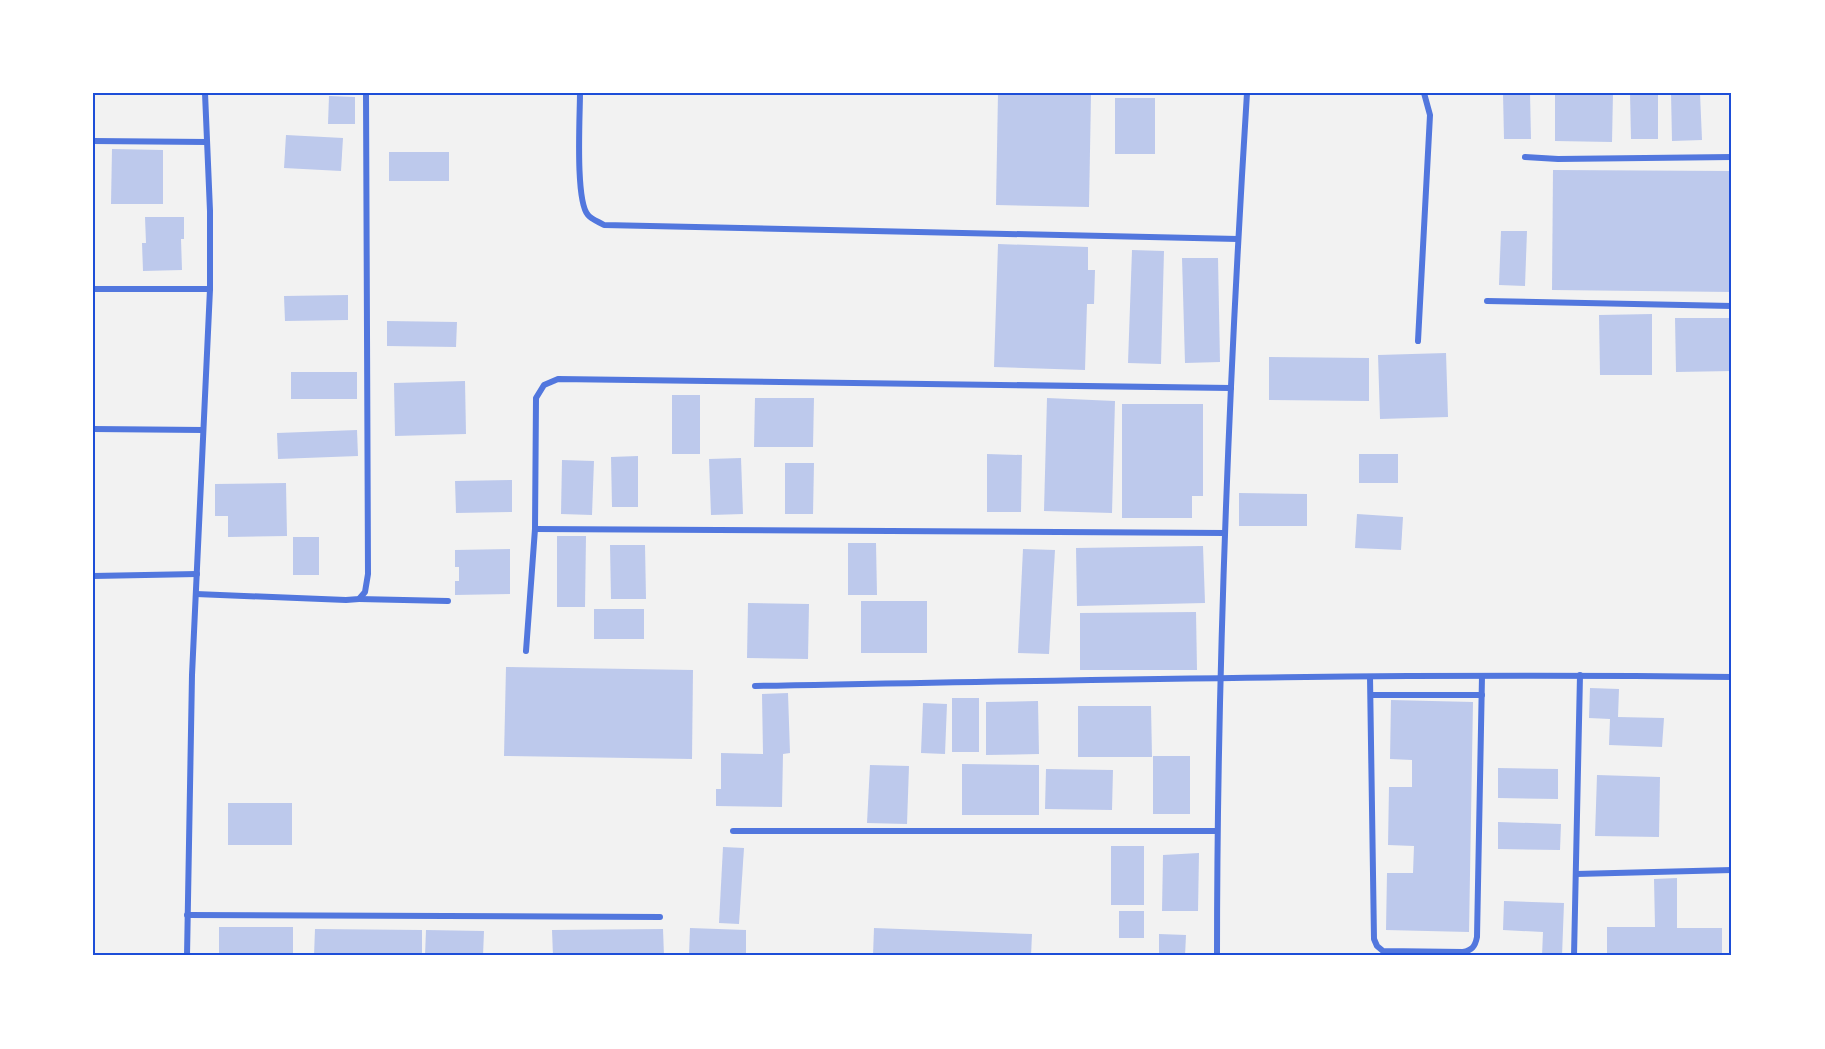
<svg xmlns="http://www.w3.org/2000/svg" width="1825" height="1049" font-family="'Open Sans',sans-serif">
	<style>
		.building { fill: #bdc9ec }
		.lines { fill: none; stroke-linecap: round; stroke-linejoin: round }
		.minor { stroke: #5277de; stroke-width: 6 }
		.neatline { fill: none; stroke: #1d4ed8; stroke-width: 2 }
	</style>
	<rect width="100%" height="100%" fill="#f2f2f2"/>
	<g class="building">
		<path d="M998 93 1091 95 1089 207 996 205Z"/>
		<path d="M1503 93H1530L1531 139H1504Z"/>
		<path d="M1555 93H1613L1612 142 1555 141Z"/>
		<path d="M1630 93H1658V139H1631Z"/>
		<path d="M1671 93H1700L1702 140 1672 141Z"/>
		<path d="M329 96 355 97V124H328Z"/>
		<rect x="1115" y="98" width="40" height="56"/>
		<path d="M286 135 343 138 341 171 284 168Z"/>
		<path d="M112 149 163 150V204H111Z"/>
		<rect x="389" y="152" width="60" height="29"/>
		<path d="M1553 170 1732 171V292L1552 290Z"/>
		<path d="M145 217H184V239H181L182 270 143 271 142 243H146Z"/>
		<path d="M1501 231H1527L1525 286 1499 285Z"/>
		<path d="M998 244 1088 247V270H1095L1094 304H1087L1085 370 994 367Z"/>
		<path d="M1132 250 1164 251 1161 364 1128 363Z"/>
		<path d="M1182 258H1218L1220 362 1185 363Z"/>
		<path d="M348 295V320L285 321 284 296Z"/>
		<path d="M1652 314V375H1600L1599 315Z"/>
		<path d="M1675 318H1732V371L1676 372Z"/>
		<path d="M387 321 457 322 456 347 387 346Z"/>
		<path d="M1446 353 1448 417 1380 419 1378 355Z"/>
		<path d="M1269 357 1369 358V401L1269 400Z"/>
		<rect x="291" y="372" width="66" height="27"/>
		<path d="M465 381 466 434 395 436 394 383Z"/>
		<rect x="672" y="395" width="28" height="59"/>
		<path d="M755 398H814L813 447H754Z"/>
		<path d="M1047 398 1115 401 1112 513 1044 511Z"/>
		<path d="M1122 404H1203V496H1192V518H1122Z"/>
		<path d="M357 430 358 456 278 459 277 433Z"/>
		<path d="M987 454 1022 455 1021 512H987Z"/>
		<rect x="1359" y="454" width="39" height="29"/>
		<path d="M638 456V507H612L611 457Z"/>
		<path d="M741 458 743 514 711 515 709 459Z"/>
		<path d="M562 460 594 461 592 515 561 514Z"/>
		<path d="M785 463H814L813 514H785Z"/>
		<path d="M512 480V512L456 513 455 481Z"/>
		<path d="M286 483 287 536 228 537V516H215V484Z"/>
		<path d="M1239 493 1307 494V526H1239Z"/>
		<path d="M1357 514 1403 517 1401 550 1355 548Z"/>
		<path d="M557 536H586L585 607H557Z"/>
		<rect x="293" y="537" width="26" height="38"/>
		<path d="M848 543H876L877 595H848Z"/>
		<path d="M610 545H645L646 599H611Z"/>
		<path d="M1203 546 1205 603 1077 606 1076 548Z"/>
		<path d="M510 549V594L455 595V581H459V567H455V550Z"/>
		<path d="M1023 549 1055 550 1049 654 1018 653Z"/>
		<rect x="861" y="601" width="66" height="52"/>
		<path d="M748 603 809 604 808 659 747 658Z"/>
		<rect x="594" y="609" width="50" height="30"/>
		<path d="M1196 612 1197 670H1080V613Z"/>
		<path d="M506 667 693 670 692 759 504 756Z"/>
		<path d="M1590 688 1619 689 1618 717 1664 718 1662 747 1609 745 1610 719 1589 718Z"/>
		<path d="M788 693 790 753 783 754 782 807 716 806V789H721V753L763 754 762 694Z"/>
		<rect x="952" y="698" width="27" height="54"/>
		<path d="M1391 700 1473 702 1469 932 1386 930 1387 873H1413L1414 846 1388 845 1389 787H1412V760L1390 759Z"/>
		<path d="M1038 701 1039 754 986 755V702Z"/>
		<path d="M923 703 947 704 945 754 921 753Z"/>
		<path d="M1078 706H1151L1152 757H1078Z"/>
		<rect x="1153" y="756" width="37" height="58"/>
		<path d="M962 764 1039 765V815H962Z"/>
		<path d="M870 765 909 766 907 824 867 823Z"/>
		<path d="M1498 768 1558 769V799L1498 798Z"/>
		<path d="M1046 769 1113 770 1112 810 1045 809Z"/>
		<path d="M1597 775 1660 777 1659 837 1595 836Z"/>
		<rect x="228" y="803" width="64" height="42"/>
		<path d="M1498 822 1561 824 1560 850 1498 849Z"/>
		<rect x="1111" y="846" width="33" height="59"/>
		<path d="M723 847 744 848 739 924 719 923Z"/>
		<path d="M1199 853 1198 911H1162L1163 855Z"/>
		<path d="M1677 878V928H1722V956H1607V927H1655L1654 879Z"/>
		<path d="M1504 901 1564 903 1562 956H1542L1543 932 1503 930Z"/>
		<rect x="1119" y="911" width="25" height="27"/>
		<rect x="219" y="927" width="74" height="29"/>
		<path d="M690 928 746 930V956H689Z"/>
		<path d="M874 928 1032 934 1031 956H873Z"/>
		<path d="M315 929 422 930V956H314Z"/>
		<path d="M663 929 664 956H553L552 930Z"/>
		<path d="M426 930 484 931 483 956H425Z"/>
		<path d="M1159 934 1186 935 1185 956H1159Z"/>
	</g>
	<g class="lines">
		<g class="minor">
			<path d="M580 93C580 115 575 201 588 215 591 219 599 222 604 225L1238 239"/>
			<path d="M93 141 207 142"/>
			<path d="M1525 157 1558 159 1732 157"/>
			<path d="M93 289H210"/>
			<path d="M1487 301 1732 306"/>
			<path d="M1418 341 1430 115 1424 93"/>
			<path d="M93 429 203 430"/>
			<path d="M535 529 1225 533"/>
			<path d="M93 576 197 574"/>
			<path d="M196 594 346 600 359 599 365 592 368 574 366 93"/>
			<path d="M359 599 448 601"/>
			<path d="M526 651 535 529 536 398 544 385 558 379 1231 388"/>
			<path d="M1370 677 1374 939 1377 946 1383 951 1463 952C1472 950 1475 947 1477 937L1482 676"/>
			<path d="M755 686C1081 680 1406 673 1732 677"/>
			<path d="M1371 695H1482"/>
			<path d="M733 831H1217"/>
			<path d="M1576 874 1732 870"/>
			<path d="M187 915 660 917"/>
			<path d="M187 956 192 675 210 289V211L205 93"/>
			<path d="M1217 956C1217 668 1229 380 1247 93"/>
			<path d="M1574 956 1580 675"/>
		</g>
	</g>
	<rect width="1825" height="1049" fill="none" stroke="#ffffff" stroke-width="189"/>
	<rect x="94" y="94" width="1636" height="860" class="neatline"/>
</svg>
